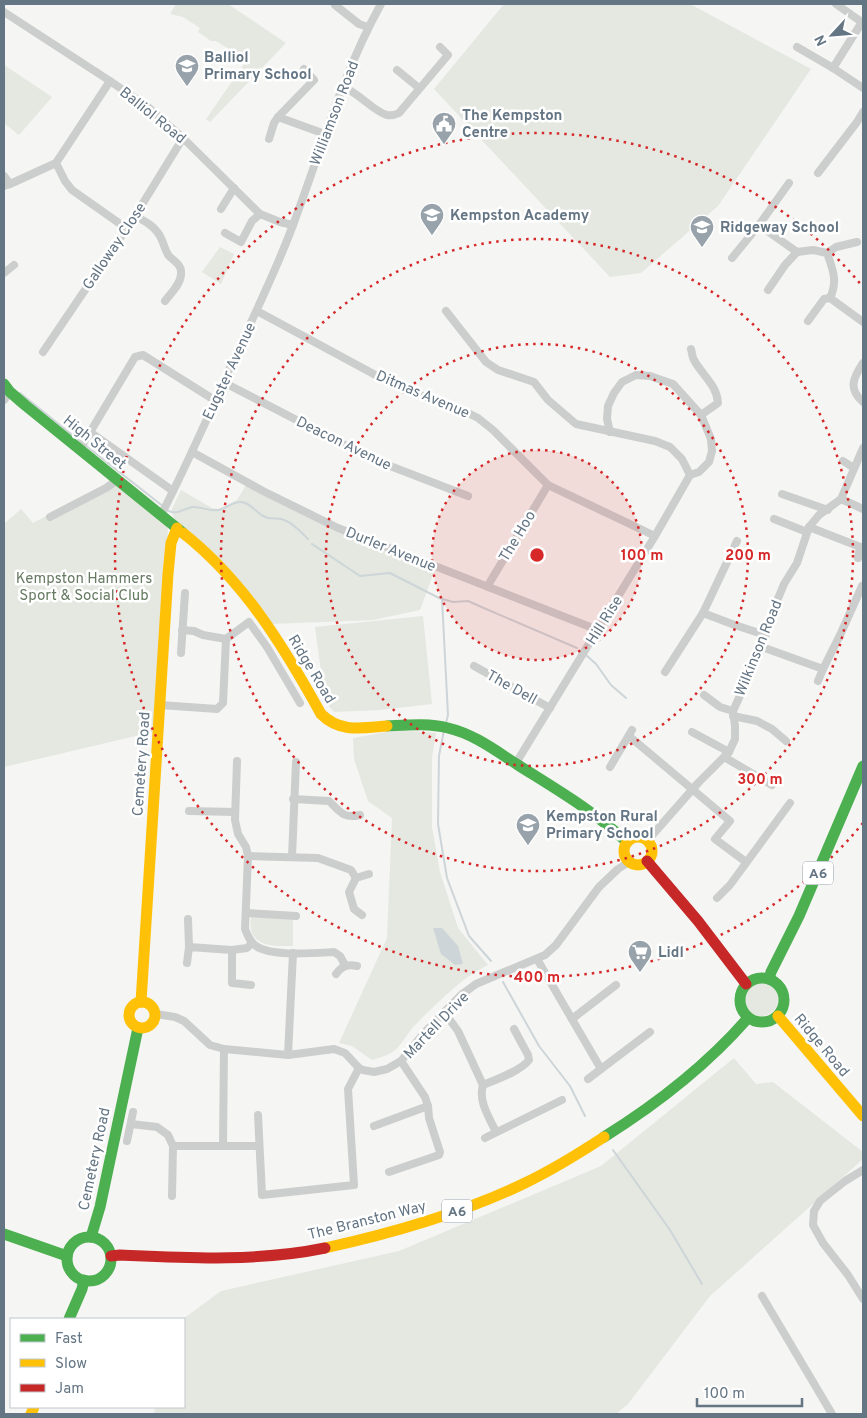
<svg xmlns="http://www.w3.org/2000/svg" width="867" height="1418" font-family="Overpass,sans-serif">
	<style>
		.green { fill: #e4e8e1 }
		.water { fill: #cdd5d8 }
		.lines { fill: none; stroke-linecap: round; stroke-linejoin: round }
		.stream { stroke: #cdd5d8; stroke-width: 2 }
		.street { stroke: #cccece; stroke-width: 8 }
		.fast { stroke: #4caf50; stroke-width: 11 }
		.slow { stroke: #ffc107; stroke-width: 11 }
		.jam { stroke: #c62828; stroke-width: 11 }
		.ring { fill: none; stroke: #d62828; stroke-width: 2.5; stroke-dasharray: 2.5 5 }
		.labels { text-anchor: middle; stroke-width: 5; stroke-linejoin: round; paint-order: stroke }
		.shield { fill: #fff; stroke: #929ea9; stroke-width: 1 }
		.shield-label { font-size: 14px; font-weight: bold; fill: #647584 }
		.poi-label { font-size: 15px; font-weight: bold; fill: #647584; stroke: #fff; text-anchor: start }
		.street-label { font-size: 15px; fill: #647584; stroke: #fff }
		.park-label { font-size: 15px; fill: #677b63; stroke: #fff }
		.centre { fill: #d62828; stroke: #fff; stroke-width: 2.5 }
		.ring-label { font-size: 15px; text-anchor: middle; font-weight: bold; fill: #d62828; stroke: #fff; stroke-width: 5; stroke-linejoin: round; paint-order: stroke }
	</style>
	<rect width="100%" height="100%" fill="#f5f5f3"/>
	<g class="green">
		<path d="M176 4H228L286 43 210 122 206 119 247 60 216 41H211L198 32 200 28 183 17 170 14Z"/>
		<path d="M504 4H690L811 69 718 206 641 273 610 277 434 89Z"/>
		<path d="M4 65 52 97 19 135 4 123Z"/>
		<path d="M220 247 234 254 221 284 202 272Z"/>
		<path d="M111 478 156 515 168 529 157 731 4 767V524L21 509 33 523 103 486Z"/>
		<path d="M246 485 434 572 420 610 373 620 272 624 220 559 175 520 171 511 181 490 212 508 218 509 237 500Z"/>
		<path d="M423 616 432 704 380 710 334 712 325 701 315 627Z"/>
		<path d="M398 730 436 733 432 757V827L440 872 458 928 488 965C463 976 433 1007 413 1027 408 1033 404 1040 399 1046 393 1054 382 1057 372 1060L352 1046 339 1043 387 938 392 818 368 801 354 759 353 738Z"/>
		<path d="M251 917 293 918V946C278 946 255 948 251 929 250 926 251 920 251 917Z"/>
		<circle cx="761" cy="999" r="17"/>
		<path d="M734 1058 756 1084 773 1082 863 1152V1159L710 1296 628 1404 616 1414H154L155 1407H184L183 1319 221 1291 399 1251 601 1166Z"/>
	</g>
	<path class="water" d="M433 928H442L458 946 463 964 455 965 441 954Z"/>
	<g class="lines">
		<g class="stream">
			<path d="M20 393 81 442"/>
			<path d="M85 445 164 507"/>
			<path d="M167 510C176 516 183 509 192 507 201 506 209 512 219 510 226 509 232 502 240 502 249 501 257 514 265 517 270 519 276 518 281 519 291 521 301 532 308 539"/>
			<path d="M312 544 360 576 390 573 439 598 453 602 468 601 486 609 577 648"/>
			<path d="M442 599 448 715 446 723"/>
			<path d="M586 655 596 664 611 685 626 698"/>
			<path d="M444 730 439 756 438 824 447 878 469 936 491 961"/>
			<path d="M503 982 539 1046 570 1086 585 1116"/>
			<path d="M613 1150 670 1230 702 1284"/>
		</g>
		<g class="street">
			<path d="M836 4 863 23"/>
			<path d="M335 5 359 24 368 27"/>
			<path d="M4 12 110 81 148 107 183 138 260 214 280 222 293 225"/>
			<path d="M797 47 833 68 862 22"/>
			<path d="M833 68 863 88"/>
			<path d="M397 70 419 88"/>
			<path d="M343 87C358 92 374 112 387 115 392 116 395 115 399 113L448 55 440 47"/>
			<path d="M278 117 325 134"/>
			<path d="M269 139 274 123 278 117 314 80 304 69"/>
			<path d="M56 163 65 181 72 190 126 228"/>
			<path d="M818 173 857 122 863 112"/>
			<path d="M4 176 10 184 4 186"/>
			<path d="M789 183 759 225 797 252 813 250 827 253C833 270 838 281 830 298L863 322"/>
			<path d="M10 184 56 163 110 81"/>
			<path d="M221 209 234 188"/>
			<path d="M135 216C145 221 156 227 161 238 164 244 165 251 169 256 175 262 182 265 181 274 181 284 171 293 165 301"/>
			<path d="M225 233 241 242 252 221 260 214"/>
			<path d="M827 253 836 247 857 242"/>
			<path d="M732 258 759 225"/>
			<path d="M4 273 14 265"/>
			<path d="M768 290 785 265 797 252"/>
			<path d="M257 311 394 385 466 412 478 418 493 430 548 485 655 536"/>
			<path d="M446 311 486 362 498 370 534 382 548 400 576 424 655 441 670 447 682 459 690 475 699 472 709 462 712 451 711 439 701 415 673 384 650 376 636 375 622 382 614 393 608 406 607 419 610 432"/>
			<path d="M808 321 824 299 830 298"/>
			<path d="M691 349C692 352 692 357 694 360 702 375 717 385 718 403L701 415"/>
			<path d="M43 352 135 216 183 138"/>
			<path d="M863 363C853 378 848 389 863 402"/>
			<path d="M223 382 372 459 468 496"/>
			<path d="M4 400 10 392"/>
			<path d="M90 432 173 491"/>
			<path d="M80 449 135 357 143 355 216 401"/>
			<path d="M192 452 263 491 338 528 598 630"/>
			<path d="M843 461 854 468"/>
			<path d="M782 494 828 510"/>
			<path d="M841 499 863 509"/>
			<path d="M161 515C184 471 204 426 224 381 247 329 273 279 293 225 321 151 342 74 381 4"/>
			<path d="M50 517 106 488 112 484 116 478"/>
			<path d="M774 519 807 532"/>
			<path d="M809 527 863 548"/>
			<path d="M737 541 703 613 732 624 765 635"/>
			<path d="M858 558 860 547"/>
			<path d="M488 587 490 582 548 485"/>
			<path d="M226 639 249 622 267 647 300 703"/>
			<path d="M762 647 823 669 841 633 862 586"/>
			<path d="M181 653 185 593"/>
			<path d="M474 666 550 708"/>
			<path d="M665 672 703 613"/>
			<path d="M818 681 823 669"/>
			<path d="M704 695 720 707 733 711"/>
			<path d="M160 705 217 709 223 703 226 639 203 635 194 631 182 630"/>
			<path d="M733 716 757 721 772 729 786 741"/>
			<path d="M692 732 729 752"/>
			<path d="M629 736 730 821 715 839 746 862"/>
			<path d="M724 757 772 785"/>
			<path d="M237 761 235 820 238 834 246 847 248 856 245 929C248 936 250 942 256 946 271 957 315 953 334 952L340 956 345 965"/>
			<path d="M516 763 655 536 690 475"/>
			<path d="M610 767 632 730"/>
			<path d="M293 799 329 801C340 812 344 819 360 815"/>
			<path d="M189 811 235 812"/>
			<path d="M647 841 699 782 729 752 735 739V726L733 711 762 647 777 601 784 584 797 563 809 527 819 515 841 499 863 448"/>
			<path d="M248 856 318 858 351 870 356 878"/>
			<path d="M292 857 296 762"/>
			<path d="M717 898 730 885 790 803"/>
			<path d="M246 913 296 916"/>
			<path d="M362 915 354 909 349 892 356 878 369 874"/>
			<path d="M188 919 189 947"/>
			<path d="M232 950V983L251 985"/>
			<path d="M537 959 601 1069 650 1032"/>
			<path d="M187 963 189 947 232 950 247 948 252 943"/>
			<path d="M336 974C342 966 347 964 357 966"/>
			<path d="M444 1012 458 1031 483 1085C478 1101 489 1117 496 1132"/>
			<path d="M156 1014 175 1017 184 1021 210 1045 224 1049 288 1055 334 1049 345 1053 359 1068 363 1070 374 1072 387 1069 401 1061 424 1033 461 995 476 984 545 955 556 945 599 887 618 869 629 862"/>
			<path d="M572 1019 616 985"/>
			<path d="M288 1055 293 953"/>
			<path d="M588 1079 601 1069"/>
			<path d="M483 1085C495 1080 521 1071 529 1060L528 1055 514 1029"/>
			<path d="M258 1115 262 1195 354 1185 348 1089 359 1068"/>
			<path d="M131 1124 157 1127 168 1135 173 1146 172 1196"/>
			<path d="M374 1126 428 1106"/>
			<path d="M485 1138 562 1100"/>
			<path d="M127 1141 133 1112"/>
			<path d="M223 1145 224 1049"/>
			<path d="M173 1146H259"/>
			<path d="M863 1170 845 1181 820 1201 814 1211 813 1225 823 1243 848 1275 863 1299"/>
			<path d="M389 1172 439 1155 440 1152 429 1118 428 1106 425 1097 401 1061"/>
			<path d="M762 1296 832 1414"/>
		</g>
		<g class="fast">
			<path d="M4 384 10 392 25 405 183 533"/>
			<path d="M387 726C408 725 428 723 448 728 474 734 496 751 518 765 556 789 594 811 627 842"/>
			<circle cx="762" cy="1000" r="22"/>
			<path d="M769 979 771 972 799 916 863 766"/>
			<path d="M604 1137C657 1104 707 1065 748 1018"/>
			<path d="M4 1234 67 1256"/>
			<path d="M91 1237 100 1207 138 1028"/>
			<circle cx="89" cy="1259" r="22"/>
			<path d="M69 1319 82 1289 84 1280"/>
		</g>
		<g class="slow">
			<path d="M183 533C244 581 284 647 321 714 340 733 362 728 387 726"/>
			<circle cx="638" cy="851" r="14"/>
			<circle cx="142" cy="1015" r="13"/>
			<path d="M141 1002 168 574 171 543 177 528"/>
			<path d="M778 1016 863 1116"/>
			<path d="M325 1248C393 1233 461 1214 525 1183 552 1170 578 1154 604 1137"/>
			<path d="M31 1414 34 1407"/>
		</g>
		<g class="jam">
			<path d="M647 861 698 921 746 984"/>
			<path d="M111 1256 120 1255C188 1258 257 1262 325 1248"/>
		</g>
	</g>
	<circle cx="537" cy="555" r="105" fill="#d62828" fill-opacity=".12"/>
	<g class="ring">
		<circle cx="537" cy="555" r="105"/>
		<circle cx="537" cy="555" r="211"/>
		<circle cx="537" cy="555" r="316"/>
		<path d="M863 823A422 422 0 1 1 863 287"/>
	</g>
	<defs>
		<symbol id="school-pin" viewBox="-11 -11 22 30"><path d="M0 17L-7.5 6A9.5 9.5 0 1 1 7.5 6Z" fill="#97a2ab" stroke="#fff"/><path d="M0-5L7-2L0 1L-7-2ZM-4 1L0 2.5L4 1V4Q0 6-4 4Z" fill="#fff"/></symbol>
		<symbol id="civic-pin" viewBox="-11 -11 22 30"><path d="M0 17L-7.5 6A9.5 9.5 0 1 1 7.5 6Z" fill="#97a2ab" stroke="#fff"/><path d="M-.6-6.5H3V-4.5H.6V-3L4-1V1h2V6H-6V1h2V-1L-.6-3ZM-1.2 2.5V6h2.4V2.5Z" fill="#fff"/></symbol>
		<symbol id="supermarket-pin" viewBox="-11 -11 22 30"><path d="M0 17L-7.5 6A9.5 9.5 0 1 1 7.5 6Z" fill="#97a2ab" stroke="#fff"/><path d="M-6-5.5h2.5l.6 2H6L4.5 2H-2.5L-4.4-4H-6ZM-1.5 3.2a1.3 1.3 0 1 0 .1 0ZM3 3.2a1.3 1.3 0 1 0 .1 0Z" fill="#fff"/></symbol>
	</defs>
	<g fill-rule="evenodd">
		<use href="#school-pin" x="173" y="52" width="28" height="38"/>
		<use href="#civic-pin" x="430" y="110" width="28" height="38"/>
		<use href="#school-pin" x="418" y="201" width="28" height="38"/>
		<use href="#school-pin" x="688" y="213" width="28" height="38"/>
		<use href="#school-pin" x="514" y="811" width="28" height="38"/>
		<use href="#supermarket-pin" x="626" y="938" width="28" height="38"/>
	</g>
	<g class="labels">
		<g class="shield">
			<rect x="803" y="861.5" width="30" height="23" rx="4"/>
			<rect x="442" y="1199.5" width="30" height="23" rx="4"/>
		</g>
		<g class="shield-label">
			<text x="818" y="878">A6</text>
			<text x="457" y="1216">A6</text>
		</g>
		<g class="poi-label">
			<text x="204" y="62">Balliol<tspan x="204" dy="17">Primary School</tspan></text>
			<text x="462" y="120">The Kempston<tspan x="462" dy="17">Centre</tspan></text>
			<text x="450" y="220">Kempston Academy</text>
			<text x="720" y="232">Ridgeway School</text>
			<text x="546" y="821">Kempston Rural<tspan x="546" dy="17">Primary School</tspan></text>
			<text x="658" y="957">Lidl</text>
		</g>
		<g class="street-label">
			<text transform="translate(334 113) rotate(-69)" y="5">Williamson Road</text>
			<text transform="translate(153 115) rotate(39)" y="5">Balliol Road</text>
			<text transform="translate(114 246) rotate(-56)" y="5">Galloway Close</text>
			<text transform="translate(229 371) rotate(-65)" y="5">Eugster Avenue</text>
			<text transform="translate(423 394) rotate(23)" y="5">Ditmas Avenue</text>
			<text transform="translate(95 442) rotate(39)" y="5">High Street</text>
			<text transform="translate(344 443) rotate(26)" y="5">Deacon Avenue</text>
			<text transform="translate(517 536) rotate(-59)" y="5">The Hoo</text>
			<text transform="translate(391 549) rotate(22)" y="5">Durler Avenue</text>
			<text transform="translate(604 620) rotate(-58)" y="5">Hill Rise</text>
			<text transform="translate(758 648) rotate(-68)" y="5">Wilkinson Road</text>
			<text transform="translate(312 669) rotate(59)" y="5">Ridge Road</text>
			<text transform="translate(512 687) rotate(29)" y="5">The Dell</text>
			<text transform="translate(141 764) rotate(-86)" y="5">Cemetery Road</text>
			<text transform="translate(436 1025) rotate(-46)" y="5">Martell Drive</text>
			<text transform="translate(822 1045) rotate(50)" y="5">Ridge Road</text>
			<text transform="translate(94 1159) rotate(-78)" y="5">Cemetery Road</text>
			<text transform="translate(367 1220) rotate(-14)" y="5">The Branston Way</text>
		</g>
		<g class="park-label">
			<text x="84" y="583">Kempston Hammers<tspan x="84" dy="17">Sport &amp; Social Club</tspan></text>
		</g>
	</g>
	<circle cx="537" cy="555" r="8" class="centre"/>
	<g class="ring-label">
		<text x="642" y="560">100 m</text>
		<text x="748" y="560">200 m</text>
		<text x="760" y="784">300 m</text>
		<text x="537" y="982">400 m</text>
	</g>
	<rect width="867" height="1418" fill="none" stroke="#647584" stroke-width="10"/>
	<rect x="10" y="1318" width="175" height="90" fill="#ffffff" stroke="#c1c8ce"/>
	<rect x="20" y="1334" width="25" height="8" fill="#4caf50" stroke="#c1c8ce"/>
	<text x="55" y="1343" font-size="15" fill="#647584">Fast</text>
	<rect x="20" y="1359" width="25" height="8" fill="#ffc107" stroke="#c1c8ce"/>
	<text x="55" y="1368" font-size="15" fill="#647584">Slow</text>
	<rect x="20" y="1384" width="25" height="8" fill="#c62828" stroke="#c1c8ce"/>
	<text x="55" y="1393" font-size="15" fill="#647584">Jam</text>
	<g transform="translate(832 35) rotate(244)" stroke="#ffffff" stroke-width="4" paint-order="stroke">
	<path d="M0-4L9 19L0 12L-9 19Z" fill="#647584"/>
	<text y="-8" font-size="14" font-weight="bold" text-anchor="middle" fill="#647584">N</text>
	</g>
	<path d="M697 1398v8h105v-8" fill="none" stroke="#647584" stroke-width="2.5"/>
	<text x="704" y="1398" font-size="15" fill="#647584" stroke="#ffffff" stroke-width="4" paint-order="stroke">100 m</text>
</svg>
